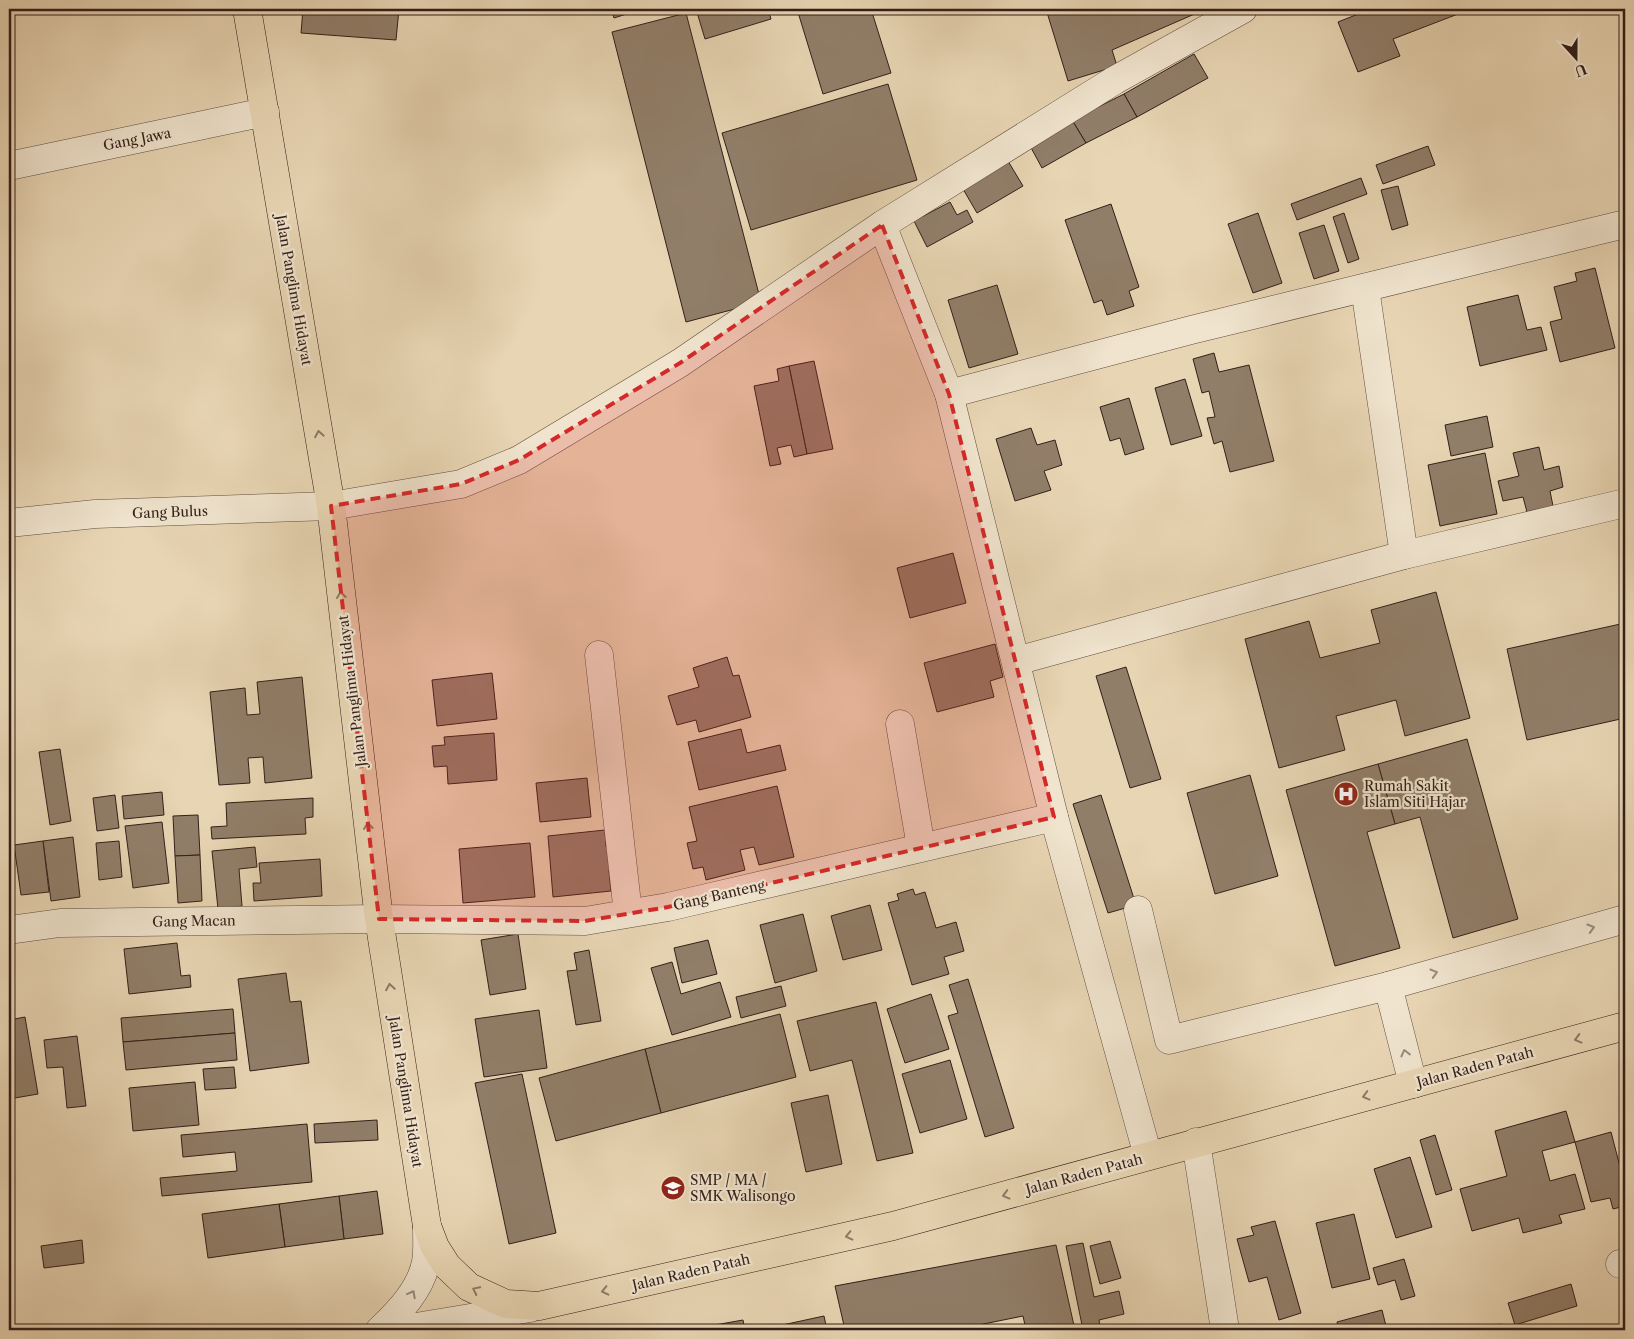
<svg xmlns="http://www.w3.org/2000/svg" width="1634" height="1339" font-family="'Libre Caslon Text',serif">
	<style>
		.building { fill: #917e69; stroke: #321f19 }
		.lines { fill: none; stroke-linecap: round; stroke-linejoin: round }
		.minor-casing { stroke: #604c40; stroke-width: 29 }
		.major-casing { stroke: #321f19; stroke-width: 29 }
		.minor { stroke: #f0e4ce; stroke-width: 28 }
		.major { stroke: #e8d5b3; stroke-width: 28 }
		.oneway { stroke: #8d7a66 }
		.oneway2 { stroke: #9a8b7d }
		.marked { fill: #d62828; fill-opacity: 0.2; stroke: #d62828; stroke-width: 4; stroke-dasharray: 10 6; stroke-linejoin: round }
		.labels { text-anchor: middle; stroke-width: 4.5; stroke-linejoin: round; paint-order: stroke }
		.street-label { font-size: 14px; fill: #321f19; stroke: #f0e4ce }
		.poi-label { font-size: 14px; fill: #321f19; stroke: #f0e4ce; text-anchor: start }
	</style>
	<rect width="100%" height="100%" fill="#e8d5b3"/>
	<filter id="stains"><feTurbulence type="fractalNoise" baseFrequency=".004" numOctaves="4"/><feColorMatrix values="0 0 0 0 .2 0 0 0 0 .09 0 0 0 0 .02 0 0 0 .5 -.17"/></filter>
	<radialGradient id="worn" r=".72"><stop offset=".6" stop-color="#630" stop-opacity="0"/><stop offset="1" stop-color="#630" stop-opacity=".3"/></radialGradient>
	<g class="building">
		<path d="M303 9H399L396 40 301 33Z"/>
		<path d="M611 9H642L614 18Z"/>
		<path d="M696 9H768L771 19 705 39Z"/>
		<path d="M797 9H871L891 73 823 94Z"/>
		<path d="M1046 9H1206L1112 50 1117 66 1068 81Z"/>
		<path d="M1371 9H1471L1393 39 1400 56 1358 72 1338 22Z"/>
		<path d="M686 13 761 302 686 322 612 32Z"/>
		<path d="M1194 54 1208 78 1137 117 1124 94Z"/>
		<path d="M888 84 917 180 751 230 722 133Z"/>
		<path d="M1124 94 1137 117 1086 143 1072 120Z"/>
		<path d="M1072 120 1086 143 1042 168 1029 144Z"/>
		<path d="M1428 146 1435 165 1383 184 1376 165Z"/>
		<path d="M1008 161 1023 186 977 213 963 189Z"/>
		<path d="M1361 178 1367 194 1297 220 1291 204Z"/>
		<path d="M1398 186 1408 225 1392 230 1381 190Z"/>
		<path d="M950 202 957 215 967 210 973 222 927 247 914 221Z"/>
		<path d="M1111 204 1139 287 1129 291 1134 306 1107 315 1102 300 1094 303 1065 220Z"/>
		<path d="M1258 213 1282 283 1253 293 1228 224Z"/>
		<path d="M1344 213 1359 259 1348 263 1333 217Z"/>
		<path d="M1324 225 1339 271 1314 279 1299 233Z"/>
		<path d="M1595 268 1615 348 1560 362 1550 322 1562 319 1554 287 1577 281 1575 273Z"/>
		<path d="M997 285 1018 354 969 368 948 300Z"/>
		<path d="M1518 295 1527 330 1541 327 1547 350 1480 366 1467 307Z"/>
		<path d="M1214 353 1219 372 1249 365 1274 461 1230 472 1222 441 1214 444 1207 418 1215 417 1209 391 1202 393 1193 359Z"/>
		<path d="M814 361 833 449 807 454 789 366Z"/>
		<path d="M789 366 807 454 794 457 791 445 777 448 781 464 770 466 754 386 779 381 777 369Z"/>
		<path d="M1185 379 1202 436 1171 445 1155 388Z"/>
		<path d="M1129 398 1144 449 1125 455 1120 438 1110 441 1100 407Z"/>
		<path d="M1487 416 1493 447 1451 456 1445 425Z"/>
		<path d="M1031 428 1037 445 1055 440 1062 465 1044 471 1051 490 1015 501 996 439Z"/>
		<path d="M1539 447 1544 470 1559 466 1563 487 1550 491 1553 506 1527 512 1523 497 1503 501 1498 481 1519 476 1513 453Z"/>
		<path d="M1485 453 1497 514 1440 526 1428 465Z"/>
		<path d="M953 553 966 603 910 618 897 568Z"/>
		<path d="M1436 592 1470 718 1405 736 1396 700 1336 716 1345 750 1279 768 1245 639 1309 621 1320 658 1380 643 1371 610Z"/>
		<path d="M1625 623V718L1527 740 1507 649Z"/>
		<path d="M995 644 1003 677 990 681 994 697 937 712 924 663Z"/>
		<path d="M727 657 733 676 739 675 751 717 699 732 696 720 677 725 668 696 699 687 693 668Z"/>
		<path d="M1126 667 1161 779 1130 788 1096 676Z"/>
		<path d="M492 673 497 719 437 726 432 680Z"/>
		<path d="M302 677 312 778 265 783 263 757 248 758 250 783 219 785 210 692 245 688 247 715 260 714 257 682Z"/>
		<path d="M741 729 747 753 780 745 786 770 699 790 688 742Z"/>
		<path d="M494 733 497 780 448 784 447 766 434 767 432 746 445 745 444 737Z"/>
		<path d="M1467 739 1518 919 1453 938 1420 817 1395 824 1378 764Z"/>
		<path d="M60 749 71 821 50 825 39 752Z"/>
		<path d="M1378 764 1395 824 1367 832 1400 948 1335 966 1286 790Z"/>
		<path d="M1250 775 1278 876 1215 894 1187 793Z"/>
		<path d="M587 778 591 817 540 822 536 783Z"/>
		<path d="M777 786 794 857 759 865 754 847 740 850 745 870 706 880 703 867 693 869 687 843 697 841 689 807Z"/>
		<path d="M162 792 164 815 124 819 122 796Z"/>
		<path d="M115 795 119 828 97 831 93 798Z"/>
		<path d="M1101 795 1136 905 1108 913 1073 804Z"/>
		<path d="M313 798V817L305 818 306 834 212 839 211 827 227 826 226 803Z"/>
		<path d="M198 815 200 855 175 856 173 816Z"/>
		<path d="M162 822 169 883 133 888 125 826Z"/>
		<path d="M605 830 606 847 613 846 616 870 609 871 611 891 553 897 548 836Z"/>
		<path d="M73 837 80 897 51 901 43 841Z"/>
		<path d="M43 841 49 892 21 895 14 845Z"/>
		<path d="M119 841 122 877 99 880 96 843Z"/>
		<path d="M530 843 535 897 463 903 459 849Z"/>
		<path d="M255 847 257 867 239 869 242 906 218 909 212 851Z"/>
		<path d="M200 855 202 901 178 903 175 856Z"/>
		<path d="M320 859 322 896 254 901 253 883H261L259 863Z"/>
		<path d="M913 889 915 895 925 892 936 928 956 922 964 951 944 957 949 974 912 985 888 903 899 900 897 894Z"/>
		<path d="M870 905 882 950 843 960 831 916Z"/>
		<path d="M803 914 817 971 775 983 760 925Z"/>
		<path d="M518 934 526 989 490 995 481 940Z"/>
		<path d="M708 940 717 974 682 983 674 948Z"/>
		<path d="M177 943 181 976 190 975 191 987 129 994 124 949Z"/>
		<path d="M589 950 601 1021 576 1025 567 971 577 970 574 953Z"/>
		<path d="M672 962 681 994 720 982 731 1017 672 1035 651 968Z"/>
		<path d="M286 973 290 1002 301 1001 309 1063 250 1071 238 979Z"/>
		<path d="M968 979 1014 1128 985 1137 948 1016 958 1013 949 985Z"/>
		<path d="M781 986 786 1006 741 1018 736 997Z"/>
		<path d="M931 994 949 1049 905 1063 887 1009Z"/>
		<path d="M876 1002 913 1153 877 1161 852 1060 810 1071 797 1021Z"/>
		<path d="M233 1009 235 1033 123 1042 121 1018Z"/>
		<path d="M539 1010 547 1068 484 1077 475 1019Z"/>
		<path d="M780 1014 796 1077 661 1113 645 1049Z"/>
		<path d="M25 1017 38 1094 9 1099V1020Z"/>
		<path d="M235 1033 237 1060 126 1070 123 1042Z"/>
		<path d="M77 1036 86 1106 67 1108 63 1067 47 1068 44 1040Z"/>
		<path d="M645 1049 661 1113 556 1141 539 1078Z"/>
		<path d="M950 1060 967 1119 920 1133 902 1074Z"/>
		<path d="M234 1067 236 1088 205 1090 203 1069Z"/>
		<path d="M522 1074 556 1233 509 1244 475 1083Z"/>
		<path d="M195 1082 199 1125 133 1131 129 1088Z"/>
		<path d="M828 1095 842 1164 806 1172 791 1103Z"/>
		<path d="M1566 1111 1575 1142 1542 1151 1550 1181 1575 1174 1585 1209 1559 1215 1562 1223 1523 1233 1519 1218 1472 1231 1460 1189 1507 1176 1495 1131Z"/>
		<path d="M377 1120 378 1140 315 1143 314 1124Z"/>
		<path d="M307 1124 312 1182 162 1196 160 1178 237 1171 235 1152 183 1157 181 1135Z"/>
		<path d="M1611 1132 1625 1186V1206L1613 1209 1610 1198 1591 1202 1575 1142Z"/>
		<path d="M1435 1135 1452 1190 1436 1195 1420 1140Z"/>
		<path d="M1410 1157 1432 1227 1396 1238 1374 1169Z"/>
		<path d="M377 1191 383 1234 344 1239 339 1196Z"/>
		<path d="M339 1196 344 1239 285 1247 279 1204Z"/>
		<path d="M279 1204 285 1247 208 1258 202 1214Z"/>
		<path d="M1354 1214 1370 1279 1332 1288 1316 1223Z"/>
		<path d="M1275 1221 1301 1313 1279 1320 1267 1277 1249 1282 1237 1239 1254 1235 1251 1227Z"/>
		<path d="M82 1240 84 1263 44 1268 41 1246Z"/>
		<path d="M1110 1241 1121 1278 1100 1284 1090 1246Z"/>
		<path d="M1083 1243 1094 1297 1119 1291 1124 1314 1099 1320 1100 1326 1083 1330 1066 1246Z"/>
		<path d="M1056 1245 1075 1330H1026L1023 1316 954 1330H845L835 1286Z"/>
		<path d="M1404 1259 1415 1296 1401 1300 1395 1280 1378 1285 1373 1268Z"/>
		<path d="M1571 1284 1577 1306 1515 1325 1508 1303Z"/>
		<path d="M1382 1310 1387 1330H1339L1337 1322Z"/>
		<path d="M824 1316 827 1330H764V1329Z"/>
		<path d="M743 1320 745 1330H710L709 1326Z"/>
		<path d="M1501 1324 1502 1330H1474Z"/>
	</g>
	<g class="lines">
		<defs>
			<g id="minor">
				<path d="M9 166 265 112"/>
				<path d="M882 225 949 394 1054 817 1148 1156"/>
				<path d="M1365 288 1404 555"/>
				<path d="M949 394 1191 330 1625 224"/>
				<path d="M9 523 95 514 331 506 461 484 519 460 680 363 882 225 1115 80 1243 9"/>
				<path d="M599 655 628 913"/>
				<path d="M1016 661 1404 555 1625 503"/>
				<path d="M900 724 921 847"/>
				<path d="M1138 910 1169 1040 1388 986 1625 919"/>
				<path d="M9 930 60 923 379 919 585 921 668 907 1054 817"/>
				<path d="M1388 986 1413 1084"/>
				<path d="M1196 1142 1225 1330"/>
				<path d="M1620 1264 1625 1263"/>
				<path d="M380 1330C399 1312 421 1289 426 1262 428 1250 427 1237 427 1226"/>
				<path d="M398 1330 530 1308"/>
			</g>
			<path id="major" d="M247 9 331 506 379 919 427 1226 435 1247 447 1266 469 1287 506 1304 539 1306 893 1226 1625 1026"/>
		</defs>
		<use href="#minor" class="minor-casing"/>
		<use href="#major" class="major-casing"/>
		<use href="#minor" class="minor"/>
		<use href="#major" class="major"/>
	</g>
	<defs><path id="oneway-chevron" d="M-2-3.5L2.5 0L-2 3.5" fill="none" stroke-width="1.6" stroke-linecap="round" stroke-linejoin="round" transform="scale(1.25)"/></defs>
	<g class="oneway">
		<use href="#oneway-chevron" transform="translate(319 434) rotate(-100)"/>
		<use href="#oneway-chevron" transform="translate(341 595) rotate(-97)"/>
		<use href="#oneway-chevron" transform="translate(368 826) rotate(-97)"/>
		<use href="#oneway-chevron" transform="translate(390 987) rotate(-99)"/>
		<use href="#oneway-chevron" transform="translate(1578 1039) rotate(165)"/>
		<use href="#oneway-chevron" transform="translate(1366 1096) rotate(165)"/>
		<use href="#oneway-chevron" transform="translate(1006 1195) rotate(165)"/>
		<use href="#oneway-chevron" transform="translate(849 1236) rotate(167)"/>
		<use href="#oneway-chevron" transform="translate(476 1290) rotate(-154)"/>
		<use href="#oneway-chevron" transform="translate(605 1291) rotate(167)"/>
	</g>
	<g class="oneway2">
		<use href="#oneway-chevron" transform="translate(1591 928) rotate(-16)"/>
		<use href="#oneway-chevron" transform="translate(1434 973) rotate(-16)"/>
		<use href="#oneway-chevron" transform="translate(1405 1053) rotate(-104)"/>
		<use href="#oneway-chevron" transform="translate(412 1294) rotate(-62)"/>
	</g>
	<path class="marked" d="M882 225 949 394 1054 817 668 907 585 921 379 919 331 506 461 484 519 460 680 363Z"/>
	<defs>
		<symbol id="hospital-disc" viewBox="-11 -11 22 22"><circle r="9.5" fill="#8f2418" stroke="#f0e4ce"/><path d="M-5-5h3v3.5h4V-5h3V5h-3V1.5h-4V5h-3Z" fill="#fff"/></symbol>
		<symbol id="school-disc" viewBox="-11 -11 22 22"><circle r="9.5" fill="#8f2418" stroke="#f0e4ce"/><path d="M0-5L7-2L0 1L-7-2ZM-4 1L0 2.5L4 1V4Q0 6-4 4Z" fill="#fff"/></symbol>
	</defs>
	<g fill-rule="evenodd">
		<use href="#hospital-disc" x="1332" y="780" width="28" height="28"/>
		<use href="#school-disc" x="659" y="1174" width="28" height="28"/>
	</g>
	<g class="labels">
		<g class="street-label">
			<text transform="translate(137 139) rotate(-11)" y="5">Gang Jawa</text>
			<text transform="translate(294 290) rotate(80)" y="5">Jalan Panglima Hidayat</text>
			<text transform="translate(170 512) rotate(-2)" y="5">Gang Bulus</text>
			<text transform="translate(352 691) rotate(-97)" y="5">Jalan Panglima Hidayat</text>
			<text transform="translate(719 895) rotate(-13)" y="5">Gang Banteng</text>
			<text transform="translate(194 921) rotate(-1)" y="5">Gang Macan</text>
			<text transform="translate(1475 1067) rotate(-15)" y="5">Jalan Raden Patah</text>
			<text transform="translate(406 1092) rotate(81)" y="5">Jalan Panglima Hidayat</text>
			<text transform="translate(1084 1174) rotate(-15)" y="5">Jalan Raden Patah</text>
			<text transform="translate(691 1272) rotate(-13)" y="5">Jalan Raden Patah</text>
		</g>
		<g class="poi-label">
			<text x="1364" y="791">Rumah Sakit<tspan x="1364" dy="16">Islam Siti Hajar</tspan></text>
			<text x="690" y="1185">SMP / MA /<tspan x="690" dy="16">SMK Walisongo</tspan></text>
		</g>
	</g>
	<rect width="1634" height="1339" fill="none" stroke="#e8d5b3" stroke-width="30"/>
	<rect x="10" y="10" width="1614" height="1319" fill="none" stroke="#321f19" stroke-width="2.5"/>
	<rect x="15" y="15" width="1604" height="1309" fill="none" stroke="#321f19"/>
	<g transform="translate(1576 58) rotate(159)" stroke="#f0e4ce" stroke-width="4" paint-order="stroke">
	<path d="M0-4L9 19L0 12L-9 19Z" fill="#321f19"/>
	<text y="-8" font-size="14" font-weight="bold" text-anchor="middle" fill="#321f19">U</text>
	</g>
	<rect width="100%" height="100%" filter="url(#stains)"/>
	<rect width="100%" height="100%" fill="url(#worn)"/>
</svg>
